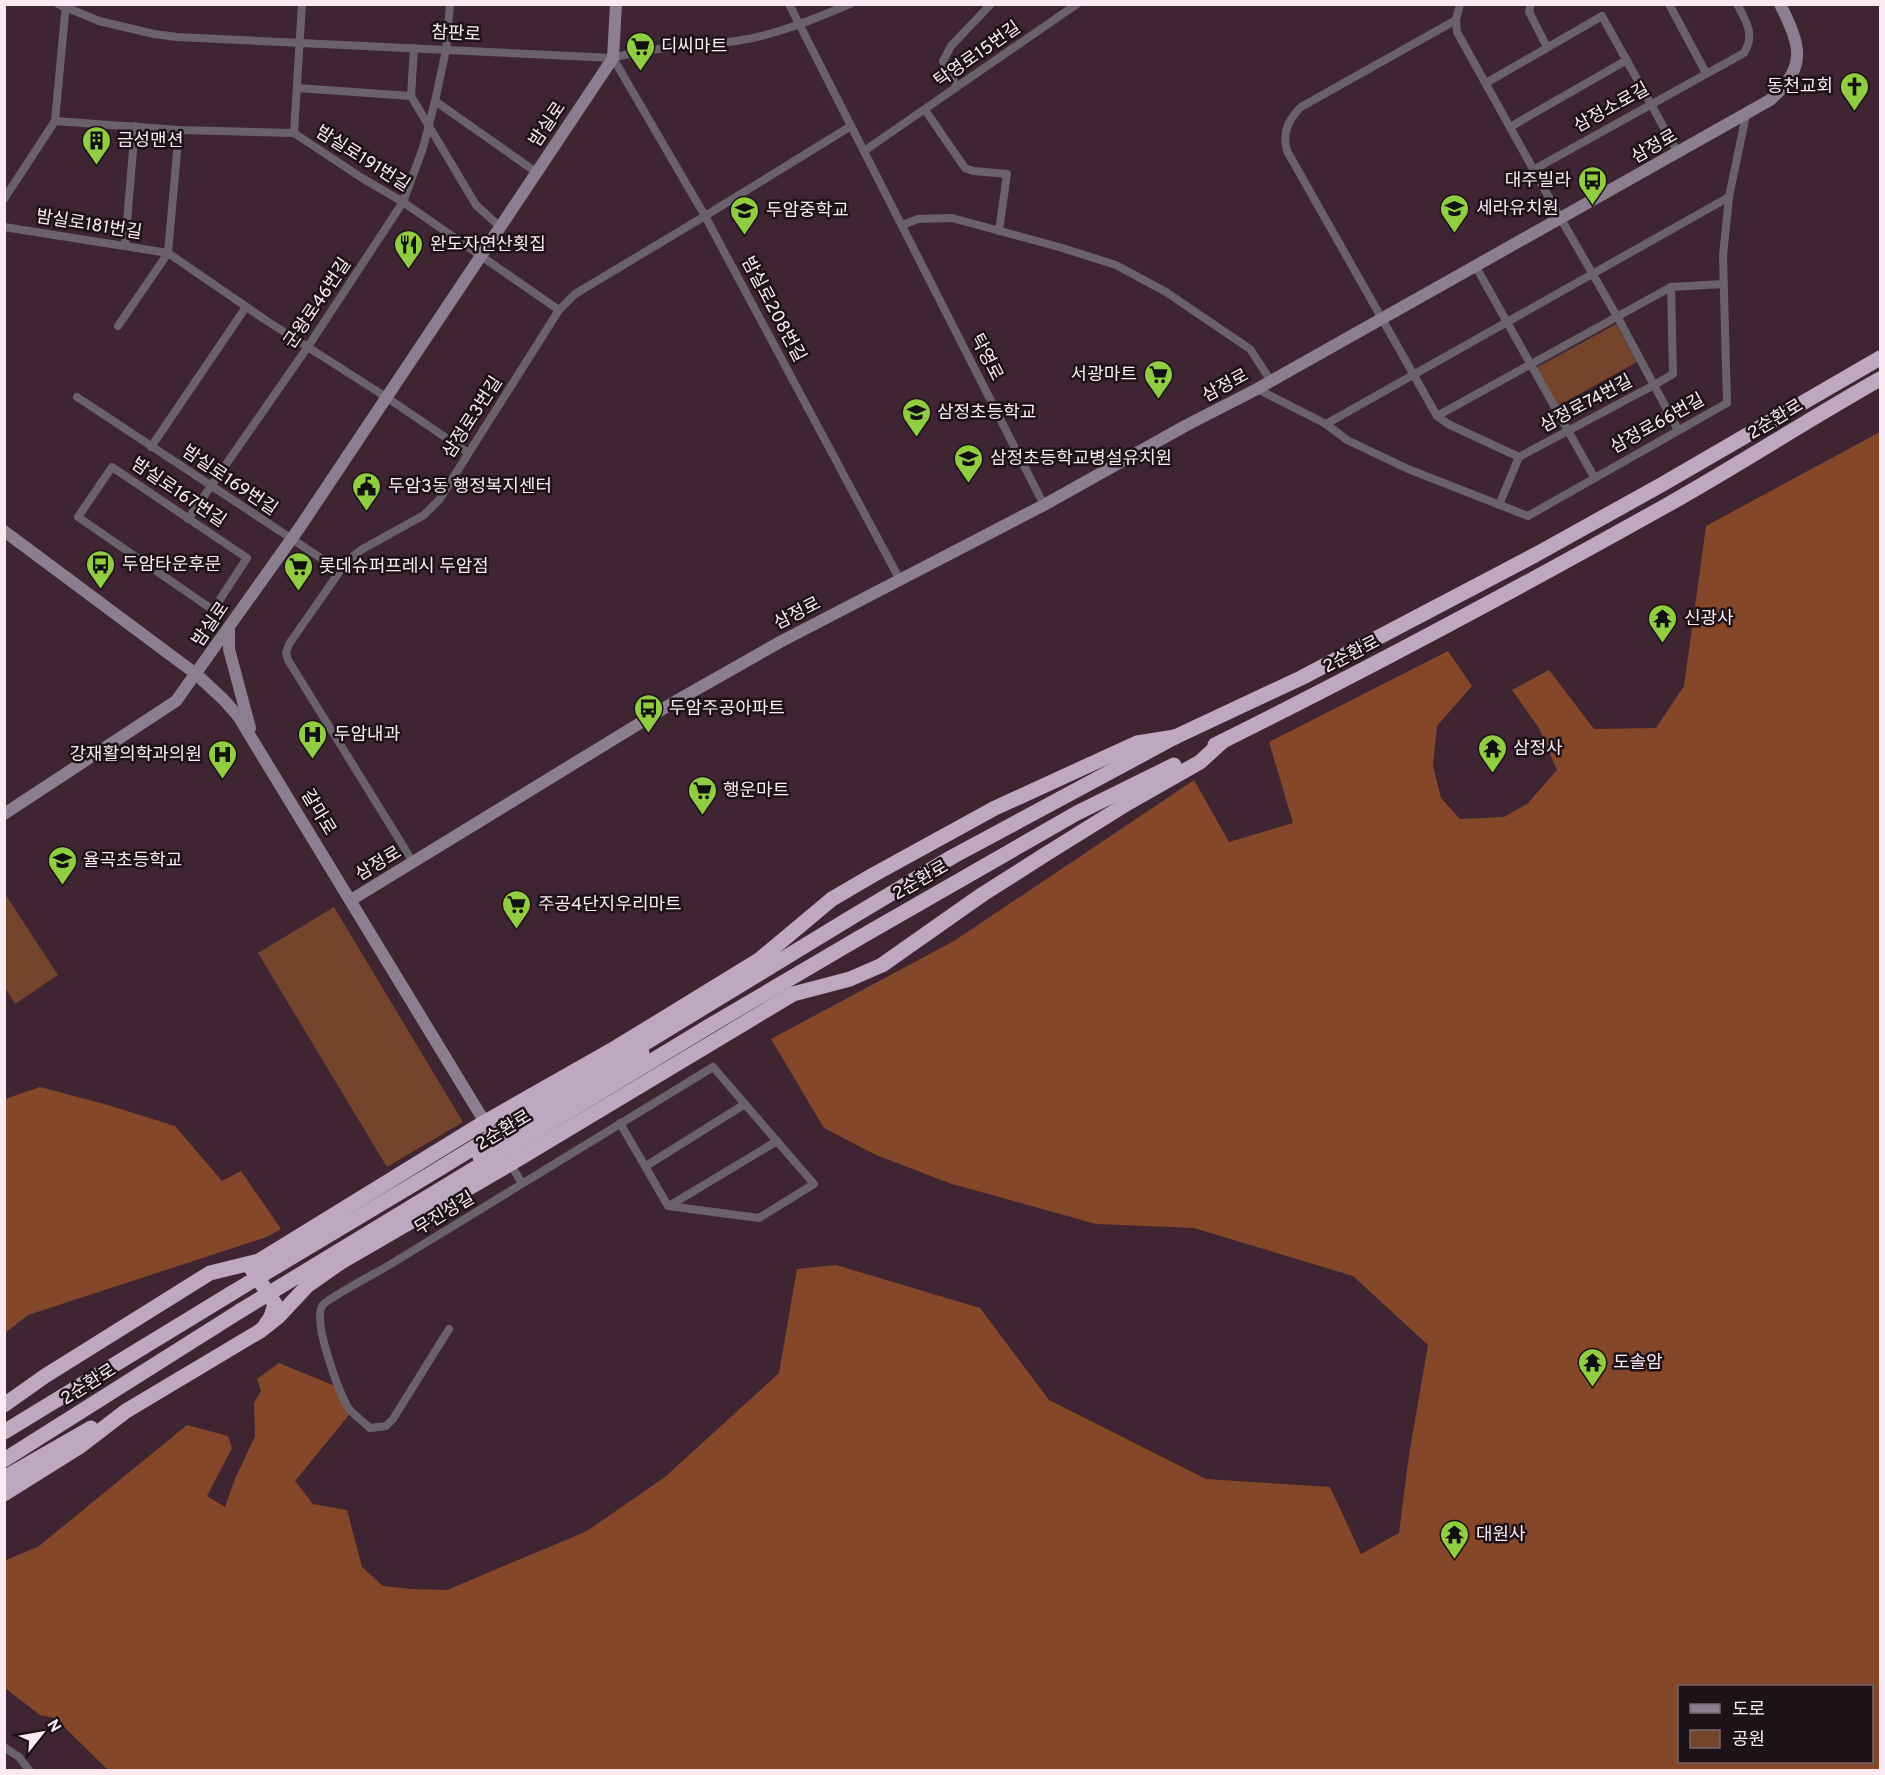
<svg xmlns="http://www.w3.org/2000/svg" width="1885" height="1775" font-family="Overpass,'Noto Sans KR',sans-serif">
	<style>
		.green { fill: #75442d }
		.forest { fill: #84472a; fill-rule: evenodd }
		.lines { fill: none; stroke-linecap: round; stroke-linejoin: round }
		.street { stroke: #6a626b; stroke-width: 8 }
		.secondary { stroke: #8b7e8e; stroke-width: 12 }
		.highway { stroke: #bda8c0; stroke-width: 15 }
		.highway-bridge { stroke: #bda8c0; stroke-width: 15 }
		.labels { text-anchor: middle; stroke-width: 5; stroke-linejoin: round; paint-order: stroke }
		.street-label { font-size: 18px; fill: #fbeaf1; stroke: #1d1218 }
		.poi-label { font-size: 18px; fill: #fbeaf1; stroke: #1d1218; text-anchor: start }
	</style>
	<rect width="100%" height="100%" fill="#3e2531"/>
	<g class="green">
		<path d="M1616 324 1637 362 1556 407 1534 369Z"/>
		<path d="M5 894 58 975 15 1004 5 987Z"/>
		<path d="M334 907 463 1122 387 1167 258 953Z"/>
	</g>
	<g class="forest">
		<path d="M1880 432V1770H108L55 1718 40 1715 5 1688 4 1561 39 1546 187 1425 228 1436 232 1448 207 1496 225 1507 235 1479 255 1436 254 1403 261 1391 257 1379 279 1363 335 1386 349 1415 295 1481 313 1504 347 1510 362 1567 383 1586 411 1589 447 1590 587 1531 665 1477 779 1373 797 1269 836 1265 980 1308 1049 1400 1206 1479 1330 1487 1361 1554 1399 1533 1409 1455 1428 1345 1353 1276 1194 1228 1096 1224 952 1184 876 1155 824 1128 771 1039 954 941 1194 780 1229 842 1293 823 1269 742 1448 651 1472 686 1437 726 1433 766 1441 798 1460 819 1504 817 1527 804 1557 770 1539 728 1512 690 1549 670 1594 729 1656 728 1684 686 1706 526ZM1680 1686H1872V1762H1680Z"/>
		<path d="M40 1087 108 1105 175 1126 222 1181 241 1171 281 1229 267 1237 28 1315 5 1333V1099Z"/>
	</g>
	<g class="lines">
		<g class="street">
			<path d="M58 4 99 21 154 34 177 37 613 58C653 46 695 47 736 41 776 35 812 20 850 4"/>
			<path d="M789 4 1044 505"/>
			<path d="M1460 4 1456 20 1457 32 1561 219 1618 318 1678 430"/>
			<path d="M1531 4 1529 12 1547 47"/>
			<path d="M1669 4 1706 73"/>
			<path d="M1456 20 1301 107C1288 120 1282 133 1287 151L1437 416 1448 424 1519 457 1654 385 1673 374 1671 287"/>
			<path d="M414 48 411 96 476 205 499 226"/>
			<path d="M613 58 705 216 900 580"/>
			<path d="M1486 83 1602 16 1678 153"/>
			<path d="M957 87 943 61 951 46 991 4"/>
			<path d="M297 88 411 96"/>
			<path d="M435 101 536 172"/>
			<path d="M925 110 965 168 973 171 1007 174 999 231"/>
			<path d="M55 121 179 130 294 133 362 178 403 202 559 310"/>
			<path d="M1510 127 1627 60"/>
			<path d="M294 133 302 4"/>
			<path d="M864 151 1077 4"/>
			<path d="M1533 170 1744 53C1755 35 1747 22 1737 4"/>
			<path d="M4 199 55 121 66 4"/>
			<path d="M902 225 918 219 952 218 1059 247 1116 265 1166 292 1250 349 1271 381"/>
			<path d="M4 227 168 253 267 321 386 397 467 452"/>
			<path d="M125 246 135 126"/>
			<path d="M1476 267 1594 477"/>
			<path d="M118 326 168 253 179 130"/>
			<path d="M1257 389 1326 424 1347 440 1408 469 1528 516 1727 403 1723 256 1729 197 1746 115"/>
			<path d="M77 397 339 570"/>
			<path d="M1437 416 1671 287 1723 284"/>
			<path d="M1326 424 1729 197"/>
			<path d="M151 447 246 307"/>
			<path d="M112 467 247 558 213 610 78 517Z"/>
			<path d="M1499 505 1519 457"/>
			<path d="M188 519 307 348 403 202 423 148 435 101 446 50 450 4"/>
			<path d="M413 862 288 660 286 653 289 644 347 561 361 550 424 515 439 500 559 310 575 294 705 216 851 126"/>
			<path d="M510 1164 522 1183"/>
			<path d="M646 1166 745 1104"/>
			<path d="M669 1206 777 1141"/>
			<path d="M449 1329 393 1419 386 1426 370 1428C363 1421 352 1414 347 1406 338 1389 313 1323 322 1306 326 1299 380 1271 391 1264 499 1199 605 1132 713 1067L814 1184 759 1218 668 1206 620 1123"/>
			<path d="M4 1747 19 1757 29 1770"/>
		</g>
		<g class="secondary">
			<path d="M4 531 196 674 224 700 238 716 489 1129"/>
			<path d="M229 628V649L250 728"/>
			<path d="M4 814 176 701 300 527 613 58 616 4"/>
			<path d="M351 900 676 701 780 642 1044 505 1185 426 1257 389 1770 100C1809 66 1800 45 1780 4"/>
		</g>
		<g class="highway">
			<path d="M1215 745C1368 669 1519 588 1669 504 1740 464 1809 419 1880 379"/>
			<path d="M847 920 952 857 1175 737 1301 678 1535 555 1661 485 1880 358"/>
			<path d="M859 938 1077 813 1174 765"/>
			<path d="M480 1157 642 1053"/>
			<path d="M251 1268 275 1304 271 1317 266 1324"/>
			<path d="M4 1405 45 1376 210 1273 259 1261 485 1122 617 1047 759 960 832 899 873 875 995 808 1137 743 1175 737"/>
			<path d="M4 1432 232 1293"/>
			<path d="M4 1460 240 1311"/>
			<path d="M4 1478 91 1428"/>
			<path d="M4 1494 79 1447 126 1411 260 1331 279 1316 308 1285 341 1262 510 1164 793 994 850 979 882 965 983 894 1046 854 1128 803 1200 762 1223 741"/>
		</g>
		<g class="highway-bridge">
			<path d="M232 1293 429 1175 847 920"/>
			<path d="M240 1311 711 1025 859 938"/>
		</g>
	</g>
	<defs>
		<symbol id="supermarket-pin" viewBox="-11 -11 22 30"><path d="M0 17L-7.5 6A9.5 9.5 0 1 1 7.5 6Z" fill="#91cd40" stroke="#1d1218"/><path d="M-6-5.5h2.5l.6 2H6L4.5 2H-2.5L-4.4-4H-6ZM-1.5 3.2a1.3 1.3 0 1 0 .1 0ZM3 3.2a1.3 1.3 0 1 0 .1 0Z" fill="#111"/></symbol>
		<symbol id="church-pin" viewBox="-11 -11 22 30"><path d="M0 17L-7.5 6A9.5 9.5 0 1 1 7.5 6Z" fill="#91cd40" stroke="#1d1218"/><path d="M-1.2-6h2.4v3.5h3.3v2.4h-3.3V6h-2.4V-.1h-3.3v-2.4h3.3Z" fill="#111"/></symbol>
		<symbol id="building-pin" viewBox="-11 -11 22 30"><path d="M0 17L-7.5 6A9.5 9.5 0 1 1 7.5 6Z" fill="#91cd40" stroke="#1d1218"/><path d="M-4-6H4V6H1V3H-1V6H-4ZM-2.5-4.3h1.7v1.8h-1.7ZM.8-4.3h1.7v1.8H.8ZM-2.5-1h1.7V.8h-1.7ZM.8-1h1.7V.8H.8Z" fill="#111"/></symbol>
		<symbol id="bus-pin" viewBox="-11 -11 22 30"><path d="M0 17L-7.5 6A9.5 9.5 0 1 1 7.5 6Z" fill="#91cd40" stroke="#1d1218"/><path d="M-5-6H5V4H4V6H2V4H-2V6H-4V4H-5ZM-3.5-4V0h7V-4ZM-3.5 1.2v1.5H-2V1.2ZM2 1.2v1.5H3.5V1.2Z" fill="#111"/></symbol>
		<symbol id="school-pin" viewBox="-11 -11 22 30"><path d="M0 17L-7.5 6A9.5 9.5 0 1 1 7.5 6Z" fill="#91cd40" stroke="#1d1218"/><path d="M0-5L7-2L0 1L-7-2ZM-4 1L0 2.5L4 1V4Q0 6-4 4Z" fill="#111"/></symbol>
		<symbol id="restaurant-pin" viewBox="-11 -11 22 30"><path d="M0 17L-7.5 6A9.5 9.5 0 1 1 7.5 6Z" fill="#91cd40" stroke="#1d1218"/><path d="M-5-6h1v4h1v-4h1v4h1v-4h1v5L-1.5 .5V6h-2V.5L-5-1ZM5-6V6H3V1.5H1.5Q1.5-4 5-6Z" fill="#111"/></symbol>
		<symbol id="civic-pin" viewBox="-11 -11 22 30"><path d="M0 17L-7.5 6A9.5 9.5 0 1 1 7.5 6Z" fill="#91cd40" stroke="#1d1218"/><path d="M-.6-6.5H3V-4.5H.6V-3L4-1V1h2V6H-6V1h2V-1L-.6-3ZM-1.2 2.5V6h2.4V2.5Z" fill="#111"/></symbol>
		<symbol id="temple-pin" viewBox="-11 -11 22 30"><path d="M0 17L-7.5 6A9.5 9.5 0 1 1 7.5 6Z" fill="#91cd40" stroke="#1d1218"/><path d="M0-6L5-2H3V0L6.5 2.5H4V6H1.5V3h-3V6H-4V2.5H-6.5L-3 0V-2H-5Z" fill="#111"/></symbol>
		<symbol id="hospital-pin" viewBox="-11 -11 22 30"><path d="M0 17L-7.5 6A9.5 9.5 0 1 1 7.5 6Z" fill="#91cd40" stroke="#1d1218"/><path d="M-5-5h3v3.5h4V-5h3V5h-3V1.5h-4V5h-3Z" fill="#111"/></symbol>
	</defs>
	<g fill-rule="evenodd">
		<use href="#supermarket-pin" x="624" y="30" width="33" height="45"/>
		<use href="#church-pin" x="1838" y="70" width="33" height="45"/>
		<use href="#building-pin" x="80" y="124" width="33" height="45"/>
		<use href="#bus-pin" x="1576" y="164" width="33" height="45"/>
		<use href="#school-pin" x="1438" y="192" width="33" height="45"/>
		<use href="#school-pin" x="728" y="194" width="33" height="45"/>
		<use href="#restaurant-pin" x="392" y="228" width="33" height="45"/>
		<use href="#supermarket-pin" x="1142" y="358" width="33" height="45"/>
		<use href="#school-pin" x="900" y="396" width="33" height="45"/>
		<use href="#school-pin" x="952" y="442" width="33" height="45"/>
		<use href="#civic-pin" x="350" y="470" width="33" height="45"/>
		<use href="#bus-pin" x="84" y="548" width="33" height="45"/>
		<use href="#supermarket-pin" x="282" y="550" width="33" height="45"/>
		<use href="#temple-pin" x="1646" y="602" width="33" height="45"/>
		<use href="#bus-pin" x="632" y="692" width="33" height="45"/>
		<use href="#hospital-pin" x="296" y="718" width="33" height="45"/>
		<use href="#temple-pin" x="1476" y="732" width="33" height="45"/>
		<use href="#hospital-pin" x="206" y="738" width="33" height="45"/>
		<use href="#supermarket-pin" x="686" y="774" width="33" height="45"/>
		<use href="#school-pin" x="46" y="844" width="33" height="45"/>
		<use href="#supermarket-pin" x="500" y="888" width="33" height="45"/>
		<use href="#temple-pin" x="1576" y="1346" width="33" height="45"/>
		<use href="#temple-pin" x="1438" y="1518" width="33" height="45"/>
	</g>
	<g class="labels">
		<g class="street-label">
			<text transform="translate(456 33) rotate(3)" y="6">참판로</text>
			<text transform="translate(977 54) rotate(-35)" y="6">탁영로15번길</text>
			<text transform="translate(1611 107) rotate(-29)" y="6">삼정소로길</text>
			<text transform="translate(547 124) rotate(-56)" y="6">밤실로</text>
			<text transform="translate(1654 146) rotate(-30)" y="6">삼정로</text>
			<text transform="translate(363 158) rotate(32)" y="6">밤실로191번길</text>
			<text transform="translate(89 224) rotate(9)" y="6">밤실로181번길</text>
			<text transform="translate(317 303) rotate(-56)" y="6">군왕로46번길</text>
			<text transform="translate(774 309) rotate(62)" y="6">밤실로208번길</text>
			<text transform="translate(987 357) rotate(63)" y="6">탁영로</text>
			<text transform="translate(1225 385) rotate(-28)" y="6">삼정로</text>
			<text transform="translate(1586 403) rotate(-28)" y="6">삼정로74번길</text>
			<text transform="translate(472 417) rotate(-57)" y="6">삼정로3번길</text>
			<text transform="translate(1775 419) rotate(-31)" y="6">2순환로</text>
			<text transform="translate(1657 423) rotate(-29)" y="6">삼정로66번길</text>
			<text transform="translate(230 480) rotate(34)" y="6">밤실로169번길</text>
			<text transform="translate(179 492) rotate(34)" y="6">밤실로167번길</text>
			<text transform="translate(797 613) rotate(-27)" y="6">삼정로</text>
			<text transform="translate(210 624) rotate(-55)" y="6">밤실로</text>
			<text transform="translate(1351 654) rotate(-27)" y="6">2순환로</text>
			<text transform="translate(319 812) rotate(59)" y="6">갈마로</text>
			<text transform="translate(378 863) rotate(-31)" y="6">삼정로</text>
			<text transform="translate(920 880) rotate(-30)" y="6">2순환로</text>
			<text transform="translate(503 1130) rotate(-31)" y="6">2순환로</text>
			<text transform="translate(444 1213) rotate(-31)" y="6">무진성길</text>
			<text transform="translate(88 1384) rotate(-32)" y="6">2순환로</text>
		</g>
		<g class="poi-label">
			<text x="661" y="52">디씨마트</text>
			<text x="1833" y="92" text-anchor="end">동천교회</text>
			<text x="117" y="146">금성맨션</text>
			<text x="1571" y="186" text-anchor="end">대주빌라</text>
			<text x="1476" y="214">세라유치원</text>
			<text x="766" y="216">두암중학교</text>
			<text x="430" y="250">완도자연산횟집</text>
			<text x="1137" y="380" text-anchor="end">서광마트</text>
			<text x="937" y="418">삼정초등학교</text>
			<text x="990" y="464">삼정초등학교병설유치원</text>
			<text x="388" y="492">두암3동 행정복지센터</text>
			<text x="122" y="570">두암타운후문</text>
			<text x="319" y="572">롯데슈퍼프레시 두암점</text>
			<text x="1684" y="624">신광사</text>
			<text x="669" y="714">두암주공아파트</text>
			<text x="334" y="740">두암내과</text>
			<text x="1513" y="754">삼정사</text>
			<text x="202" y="760" text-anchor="end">강재활의학과의원</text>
			<text x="723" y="796">행운마트</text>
			<text x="83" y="866">율곡초등학교</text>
			<text x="538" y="910">주공4단지우리마트</text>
			<text x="1613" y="1368">도솔암</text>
			<text x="1476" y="1540">대원사</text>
		</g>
	</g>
	<rect width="1885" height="1775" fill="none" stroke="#fbeaf1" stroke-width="12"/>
	<rect x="1678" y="1685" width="195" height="78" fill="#1d1218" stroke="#76686f" stroke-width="1.5"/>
	<rect x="1690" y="1704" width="30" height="9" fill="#8b7e8e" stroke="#76686f" stroke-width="1.5"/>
	<text x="1732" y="1715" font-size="18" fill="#fbeaf1">도로</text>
	<rect x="1690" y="1730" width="30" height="18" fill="#75442d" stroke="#76686f" stroke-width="1.5"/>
	<text x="1732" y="1745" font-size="18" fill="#fbeaf1">공원</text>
	<g transform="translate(42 1733) rotate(59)" stroke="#1d1218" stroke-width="4.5" paint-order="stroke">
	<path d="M0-4.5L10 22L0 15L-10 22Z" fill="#fbeaf1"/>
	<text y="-9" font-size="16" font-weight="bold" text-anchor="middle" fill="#fbeaf1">N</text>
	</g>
</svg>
